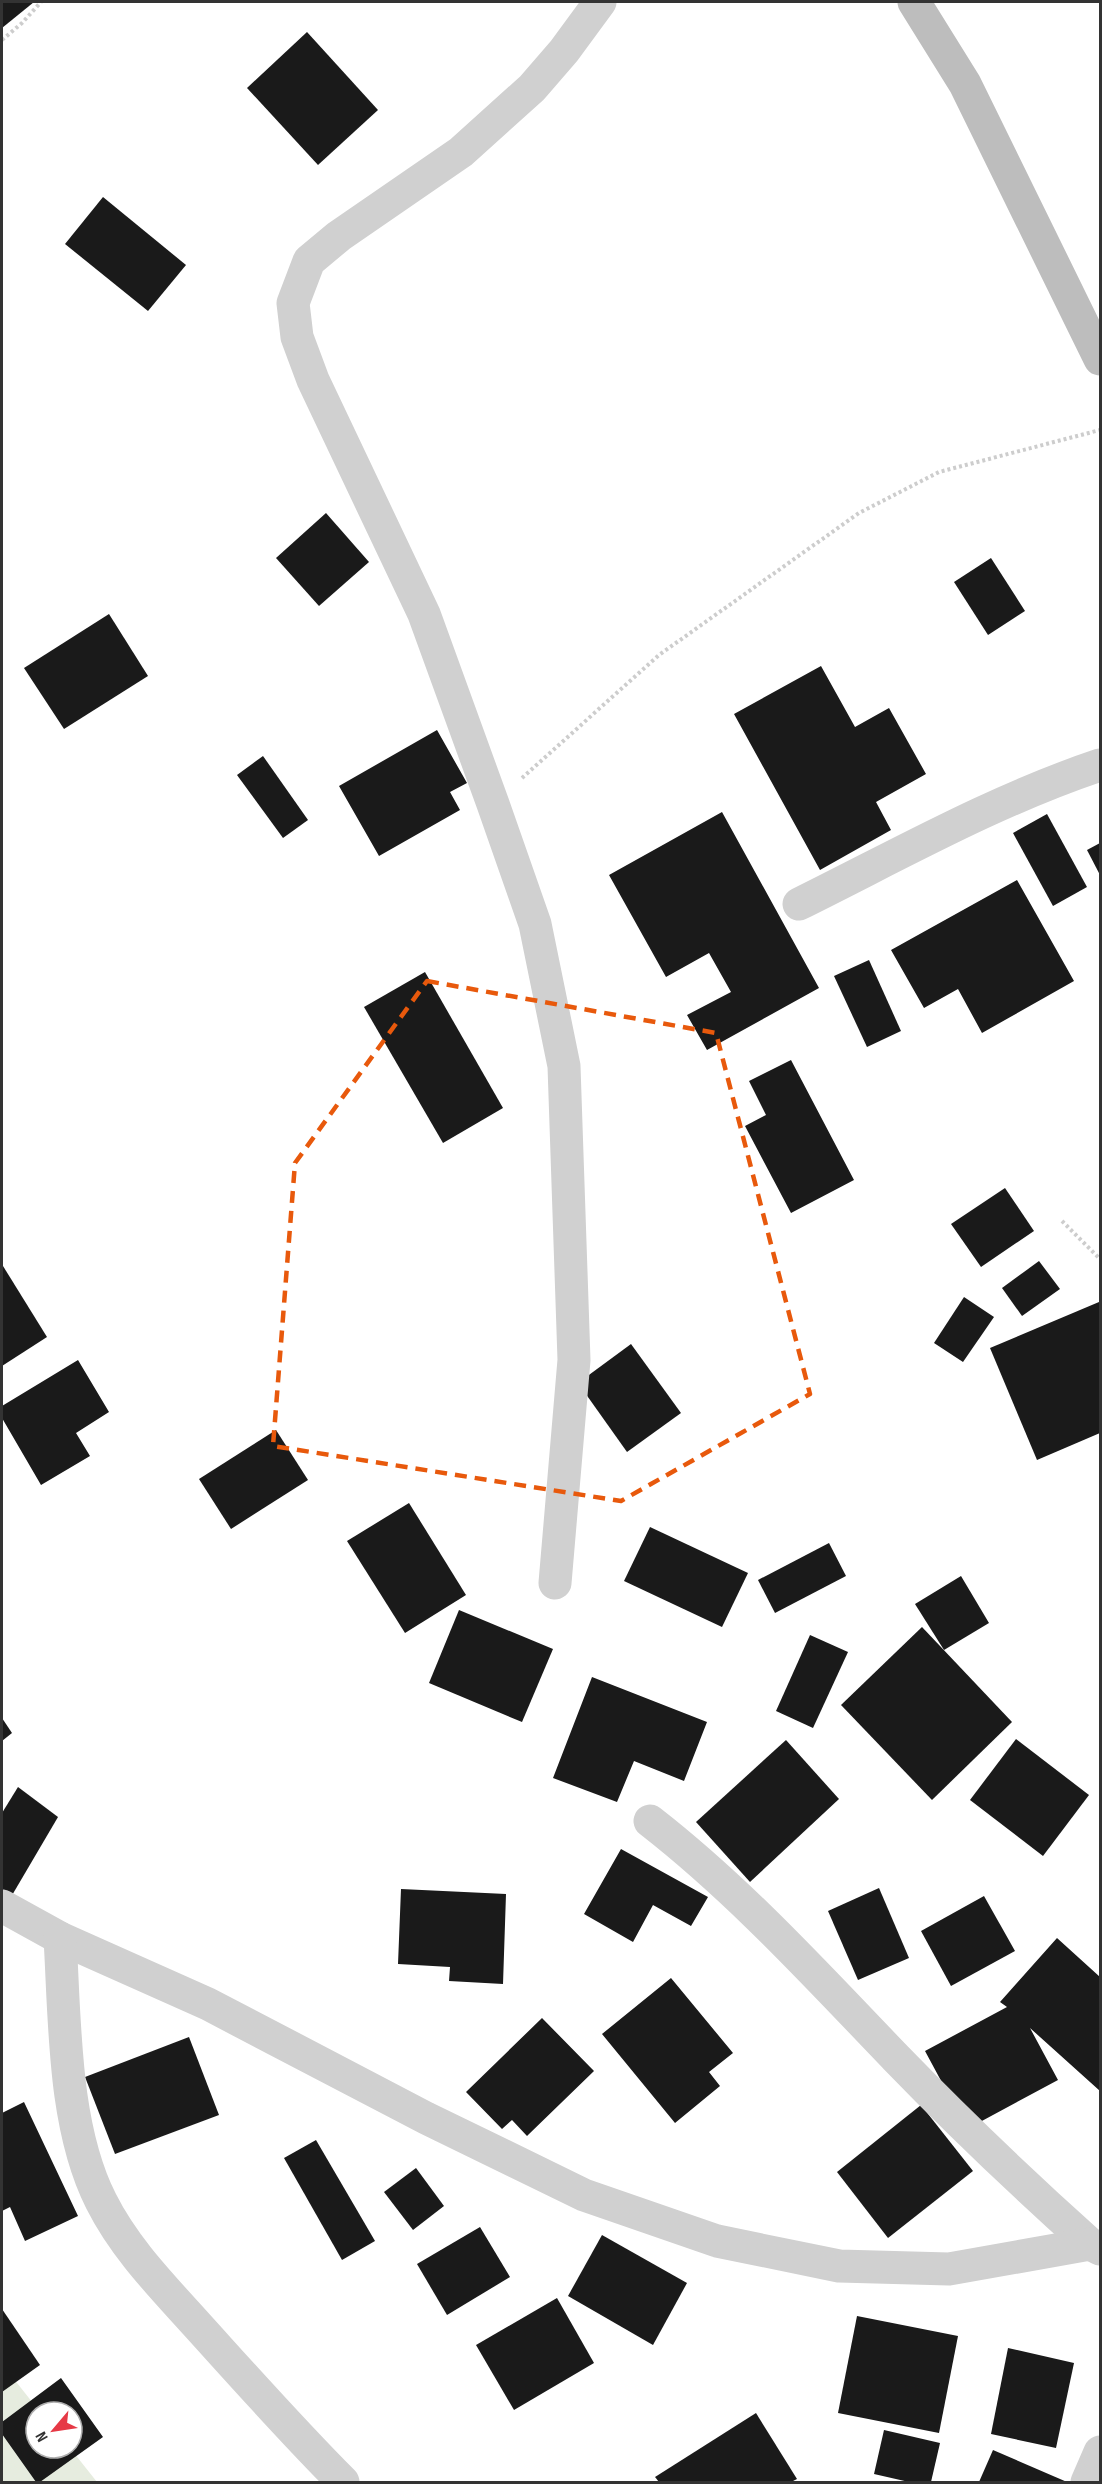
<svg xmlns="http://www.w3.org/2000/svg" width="1102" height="2484" font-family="'Sofia Sans Condensed',sans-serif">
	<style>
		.green { fill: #e6ecdf }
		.building { fill: #1a1a1a; fill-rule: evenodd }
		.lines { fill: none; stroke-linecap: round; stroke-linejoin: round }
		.path { stroke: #cdcdcd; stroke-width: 4; stroke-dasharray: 3 3; stroke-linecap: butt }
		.street { stroke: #d0d0d0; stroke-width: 33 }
		.secondary { stroke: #bdbdbd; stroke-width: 33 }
		.marked { fill: none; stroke: #e8590c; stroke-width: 4.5; stroke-dasharray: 12 8; stroke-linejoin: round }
	</style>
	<rect width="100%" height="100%" fill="#fff"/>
	<path class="green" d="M2 2364 40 2412H36V2448H70L97 2482H2Z"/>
	<g class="building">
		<path d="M2 2H34L2 28Z"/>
		<path d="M307 32 378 110 318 165 247 88Z"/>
		<path d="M103 197 186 265 148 311 65 244Z"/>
		<path d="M326 513 369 562 319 606 276 558Z"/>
		<path d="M991 558 1025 611 988 635 954 582Z"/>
		<path d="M109 614 148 676 64 729 24 668Z"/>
		<path d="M821 666 855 727 889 708 926 774 876 802 891 830 820 870 734 714Z"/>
		<path d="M437 730 467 783 450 792 460 810 379 856 339 786Z"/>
		<path d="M263 756 308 820 283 838 237 775Z"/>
		<path d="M722 812 819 988 707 1050 687 1015 731 992 709 953 666 977 609 875Z"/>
		<path d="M1047 814 1087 887 1053 906 1013 833Z"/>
		<path d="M1100 843V875L1087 850Z"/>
		<path d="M1017 880 1074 981 982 1033 958 989 924 1008 891 950Z"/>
		<path d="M869 960 901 1031 867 1047 834 976Z"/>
		<path d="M425 972 503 1108 443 1143 364 1007Z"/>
		<path d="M791 1060 854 1180 791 1213 745 1126 766 1115 749 1081Z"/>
		<path d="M1005 1188 1034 1231 981 1267 951 1224Z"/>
		<path d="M1039 1261 1060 1289 1022 1316 1002 1288Z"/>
		<path d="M3 1266 47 1337 2 1366V1267Z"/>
		<path d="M964 1297 994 1317 963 1362 934 1343Z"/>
		<path d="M1099 1302 1100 1307V1433L1037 1460 990 1348Z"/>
		<path d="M631 1344 681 1413 627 1452 578 1383Z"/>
		<path d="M78 1360 109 1412 76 1433 90 1456 41 1485 2 1418V1406Z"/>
		<path d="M276 1430 308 1480 231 1529 199 1479Z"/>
		<path d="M409 1503 466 1595 405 1633 347 1541Z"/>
		<path d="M650 1527 748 1573 722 1627 624 1581Z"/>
		<path d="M829 1543 846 1576 775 1613 758 1580Z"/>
		<path d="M961 1576 989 1623 944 1650 915 1604Z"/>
		<path d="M459 1610 553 1649 522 1722 429 1683Z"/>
		<path d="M922 1627 1012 1722 932 1800 841 1705Z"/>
		<path d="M810 1635 848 1652 813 1728 776 1711Z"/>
		<path d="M592 1677 707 1722 684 1781 634 1761 617 1802 553 1778Z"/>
		<path d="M2 1718 12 1733 2 1741Z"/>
		<path d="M1016 1739 1089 1795 1043 1856 970 1800Z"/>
		<path d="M786 1740 839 1799 750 1882 696 1822Z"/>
		<path d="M18 1787 58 1817 11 1897 2 1891V1813Z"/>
		<path d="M621 1849 708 1897 691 1926 653 1905 633 1942 584 1914Z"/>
		<path d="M879 1888 909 1958 858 1980 828 1911Z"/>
		<path d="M401 1889 506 1894 503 1984 449 1981 450 1967 398 1964Z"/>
		<path d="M984 1896 1015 1951 951 1986 921 1931Z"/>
		<path d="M1057 1938 1100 1977V2091L1030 2028 1058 2080 967 2129 925 2051 1007 2007 1000 2002Z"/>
		<path d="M671 1978 733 2053 709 2072 720 2086 675 2123 602 2034Z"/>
		<path d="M542 2018 594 2071 527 2136 512 2120 502 2129 466 2092Z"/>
		<path d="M189 2037 219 2115 115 2154 85 2077Z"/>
		<path d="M24 2102 78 2216 25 2241 10 2207 2 2211V2113Z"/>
		<path d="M921 2105 973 2171 888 2238 837 2172Z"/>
		<path d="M316 2140 375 2241 342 2260 284 2158Z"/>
		<path d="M416 2168 444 2206 413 2230 384 2192Z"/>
		<path d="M480 2227 510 2277 447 2315 417 2264Z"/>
		<path d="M602 2235 687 2283 653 2345 568 2296Z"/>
		<path d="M557 2298 594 2363 514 2410 476 2345Z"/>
		<path d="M2 2309 40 2365 2 2392Z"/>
		<path d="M857 2316 958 2336 939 2433 838 2413Z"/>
		<path d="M1008 2348 1074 2363 1056 2448 991 2434Z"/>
		<path d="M61 2378 103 2437 40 2482H36L2 2434V2422ZM36 2412H72V2448H36Z"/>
		<path d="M756 2413 797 2479 791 2482H659L655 2477Z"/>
		<path d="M884 2430 940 2443 931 2482H909L874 2474Z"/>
		<path d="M993 2450 1067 2482H979Z"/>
	</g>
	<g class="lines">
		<g class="path">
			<path d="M2 40 22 23 41 2"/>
			<path d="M522 778 659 655 859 513 939 472 1100 430"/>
			<path d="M1062 1221 1100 1259"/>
		</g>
		<g class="street">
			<path d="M799 904C898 855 995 800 1100 765"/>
			<path d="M555 1583 574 1360 564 1066 535 924 493 804 424 614 313 380 297 337 293 303 309 261 339 236 461 152 532 88 564 51 600 2"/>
			<path d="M650 1821C740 1891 817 1976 896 2058 958 2122 1023 2184 1090 2244L1100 2249"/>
			<path d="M2 1906 60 1938 208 2004 426 2118 584 2195 717 2241 839 2266 949 2269 1090 2244"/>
			<path d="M60 1938C65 2021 63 2126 101 2201 125 2249 163 2287 198 2326 246 2379 293 2432 343 2482"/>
			<path d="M1087 2482 1100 2452"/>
		</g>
		<path class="secondary" d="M914 2 965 84 1100 359"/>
	</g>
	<path class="marked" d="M427 981 716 1033 810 1394 621 1501 273 1446 295 1163Z"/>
	<rect width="1102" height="2484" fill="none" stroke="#333333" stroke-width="6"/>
	<g transform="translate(54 2430) rotate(241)"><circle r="28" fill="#ffffff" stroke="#adadad" stroke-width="1.5"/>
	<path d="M0-4.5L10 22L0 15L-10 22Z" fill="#e63946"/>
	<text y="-9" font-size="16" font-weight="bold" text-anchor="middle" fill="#333333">N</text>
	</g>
</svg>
